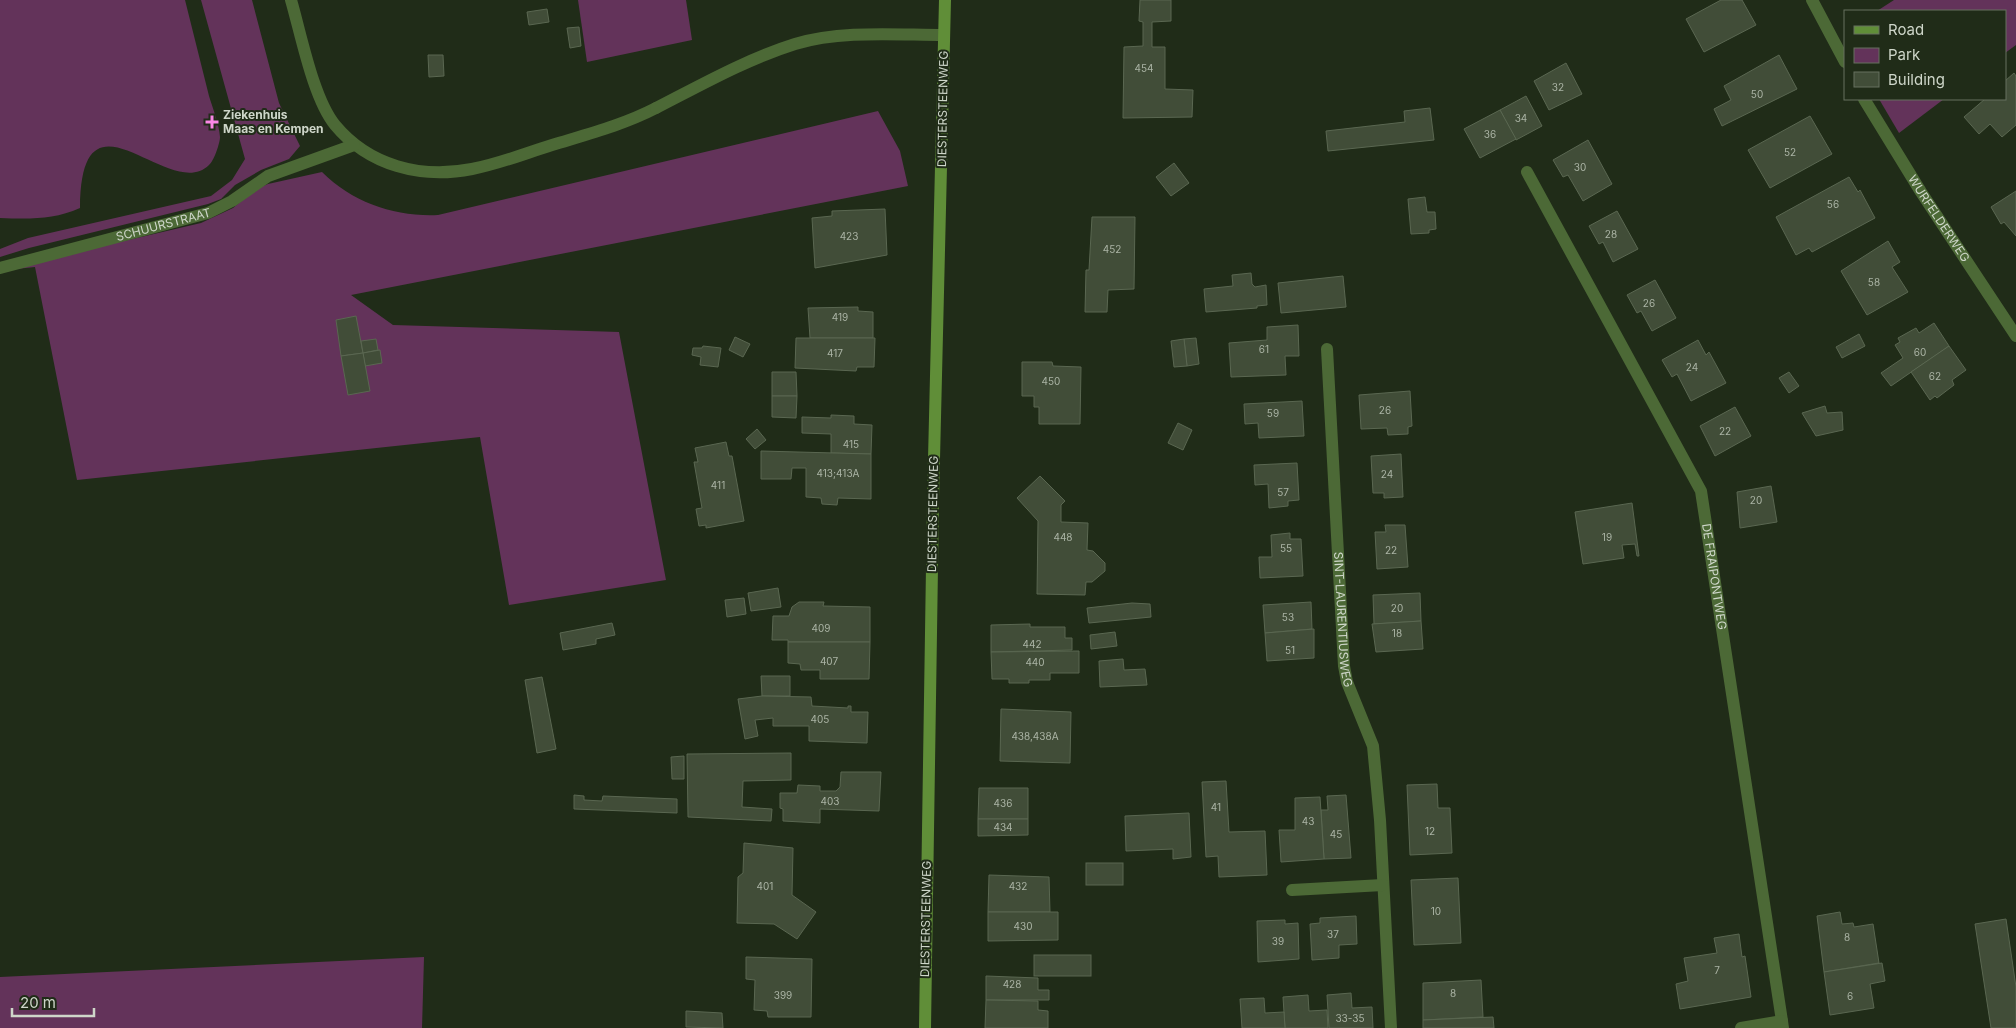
<svg xmlns="http://www.w3.org/2000/svg" width="2016" height="1028" font-family="Inter,sans-serif">
	<style>
		.green { fill: #63335a }
		.building { fill: #414d38; stroke: #5a6751 }
		.lines { fill: none; stroke-linecap: round; stroke-linejoin: round }
		.service { stroke: #4c6936; stroke-width: 12 }
		.minor { stroke: #4c6936; stroke-width: 12 }
		.secondary { stroke: #608e38; stroke-width: 12 }
		.poi-dot { fill: #fa87e6; stroke: #202c18; stroke-width: 2 }
		.labels { text-anchor: middle; stroke-width: 4; stroke-linejoin: round; paint-order: stroke }
		.number-label { font-size: 10px; fill: #abb4a5 }
		.street-label { font-size: 12px; fill: #ced6c9; stroke: #202c18 }
		.poi-label { font-size: 12px; font-weight: bold; fill: #ced6c9; stroke: #202c18; text-anchor: start }
	</style>
	<rect width="100%" height="100%" fill="#202c18"/>
	<g class="green">
		<path d="M0 0H185C193 32 201 64 209 96 213 109 219 124 220 137 220 143 214 161 209 165 169 204 81 76 80 208 53 220 29 219 0 218Z"/>
		<path d="M201 0H252L279 103 300 146 289 159 261 170 235 185 221 199 208 204 29 248 0 257V249L28 238 211 196 232 180 245 159Z"/>
		<path d="M578 0H686L692 40 587 62Z"/>
		<path d="M1894 0H2016V45L2005 53V11H1877Z"/>
		<path d="M1879 99H1944L1899 133Z"/>
		<path d="M878 111 900 151 908 186 351 295 393 325 619 332 666 580 509 605 480 437 77 480 35 267 6 270 34 262 201 223 233 208 256 189 268 184 322 172C353 203 396 217 438 215Z"/>
		<path d="M424 957 422 1028H0V977Z"/>
	</g>
	<g class="building">
		<path d="M1140 0H1171V21L1152 22V47H1165V89L1193 90 1192 117 1123 118 1124 47 1143 46V22L1139 21Z"/>
		<path d="M1721 0H1742L1756 25 1704 52 1686 19Z"/>
		<path d="M547 9 549 22 529 25 527 12Z"/>
		<path d="M579 27 581 46 570 48 567 28Z"/>
		<path d="M428 55H443L444 76 429 77Z"/>
		<path d="M1779 55 1797 89 1722 126 1714 109 1731 100 1724 86Z"/>
		<path d="M1566 63 1582 94 1549 110 1534 81Z"/>
		<path d="M2014 73 2016 76V125L2002 137 1990 124 1979 134 1964 117 1985 99H2005V81Z"/>
		<path d="M1526 96 1542 126 1516 140 1500 110Z"/>
		<path d="M1430 108 1434 140 1328 151 1326 131 1405 122 1404 111Z"/>
		<path d="M1500 110 1516 139 1480 158 1464 129Z"/>
		<path d="M1810 116 1832 154 1770 188 1748 150Z"/>
		<path d="M1588 140 1612 184 1583 201 1568 175 1563 177 1553 160Z"/>
		<path d="M1174 163 1189 183 1171 196 1156 177Z"/>
		<path d="M1849 177 1858 192 1860 190 1875 218 1812 252 1809 248 1796 255 1776 217Z"/>
		<path d="M2016 191V236L2004 222 2001 224 1991 207Z"/>
		<path d="M1425 197 1427 212H1435L1436 229 1429 230V233L1411 234 1408 199Z"/>
		<path d="M885 209 887 255 815 268 812 218 832 216V211Z"/>
		<path d="M1617 211 1638 249 1613 262 1603 242 1599 244 1589 226Z"/>
		<path d="M1092 217H1135L1134 289 1108 290 1107 312H1085L1086 270H1089Z"/>
		<path d="M1888 241 1900 262 1892 267 1908 292 1867 315 1841 271Z"/>
		<path d="M1251 273 1252 284 1255 287 1266 285 1267 305 1257 306V308L1206 312 1204 289 1233 286 1232 275Z"/>
		<path d="M1343 276 1346 307 1281 313 1278 283Z"/>
		<path d="M1655 280 1676 318 1652 331 1641 311 1637 313 1627 295Z"/>
		<path d="M858 307V311L873 312V338H810L808 308Z"/>
		<path d="M356 316 363 353 341 356 336 320Z"/>
		<path d="M1934 323 1949 346 1891 386 1881 373 1903 358 1895 345 1900 342 1898 338 1916 328 1919 333Z"/>
		<path d="M1298 325 1299 356H1285L1286 375 1231 377 1229 343 1267 340V327Z"/>
		<path d="M1859 334 1865 346 1842 358 1836 347Z"/>
		<path d="M735 337 750 344 743 357 729 350Z"/>
		<path d="M796 338H875L874 367H857L856 371 795 368Z"/>
		<path d="M1196 338 1199 364 1187 366 1184 339Z"/>
		<path d="M376 339 378 350 363 353 361 341Z"/>
		<path d="M1184 339 1187 366 1174 367 1171 341Z"/>
		<path d="M1698 340 1706 355 1709 352 1726 383 1691 401 1677 374 1672 377 1662 360Z"/>
		<path d="M703 346 721 348 718 367 700 365 701 357 692 355 693 348H702Z"/>
		<path d="M1949 346 1966 370 1952 380 1954 385 1937 398 1935 396 1930 400 1911 372Z"/>
		<path d="M380 350 382 363 365 366 363 353Z"/>
		<path d="M363 353 370 391 348 395 341 356Z"/>
		<path d="M1022 362H1052L1053 366 1081 367 1080 424H1039V407H1034V396H1022Z"/>
		<path d="M772 372H796L797 396H772Z"/>
		<path d="M1789 372 1799 386 1789 393 1779 378Z"/>
		<path d="M1410 391 1412 426 1408 427V434L1388 435 1387 428 1361 429 1359 395Z"/>
		<path d="M772 396H797L796 418 772 417Z"/>
		<path d="M1302 401 1304 436 1259 438 1258 423 1245 424 1244 404Z"/>
		<path d="M1825 406 1827 413 1842 412 1843 430 1816 436 1802 413Z"/>
		<path d="M1735 407 1751 436 1715 456 1700 426Z"/>
		<path d="M831 415 854 416V424L872 425 871 454 831 453V434L802 433V417L831 418Z"/>
		<path d="M1178 423 1192 430 1183 450 1168 443Z"/>
		<path d="M757 429 766 440 755 449 746 439Z"/>
		<path d="M726 442 729 456H732L744 521 706 528V525L699 526 696 509 702 508 694 462H698L695 448Z"/>
		<path d="M761 451 871 454V499L838 498 837 505 822 504 821 498 806 497V468H792L791 479H761Z"/>
		<path d="M1401 454 1403 497 1384 498V493H1373L1371 456Z"/>
		<path d="M1297 463 1299 500 1288 501V506L1269 508 1268 484 1255 485 1254 465Z"/>
		<path d="M1040 476 1065 501 1061 505V522L1088 523 1087 550 1093 551 1105 563V571L1092 582H1086L1085 595 1037 594 1038 521 1017 498Z"/>
		<path d="M1771 486 1777 522 1740 528 1737 492Z"/>
		<path d="M1632 503 1639 556H1637L1635 544 1622 545 1624 558 1583 564 1575 512Z"/>
		<path d="M1385 525H1405L1408 567 1377 569 1375 532H1386Z"/>
		<path d="M1290 533V539H1301L1303 576 1260 578 1259 557H1272L1271 535Z"/>
		<path d="M778 588 781 607 751 611 748 593Z"/>
		<path d="M1420 593 1421 621 1374 624 1373 595Z"/>
		<path d="M744 598 746 614 727 617 725 600Z"/>
		<path d="M799 602H824L823 606 870 607V642H788V640H772L773 616H789L792 607Z"/>
		<path d="M1311 602 1312 629 1265 633 1263 605Z"/>
		<path d="M1132 603 1150 604 1151 617 1089 623 1087 608Z"/>
		<path d="M1421 621 1423 649 1376 652 1372 624Z"/>
		<path d="M612 623 615 635 596 639V644L563 650 560 633Z"/>
		<path d="M1030 624V627H1065V638H1072V650L991 652V625Z"/>
		<path d="M1314 629V658L1267 661 1265 633Z"/>
		<path d="M1115 632 1117 646 1091 649 1090 635Z"/>
		<path d="M788 642H870L869 679H820V670H801L800 664 788 663Z"/>
		<path d="M1079 651V673H1050V680H1029V683H1009V679H992L991 652Z"/>
		<path d="M1123 659 1124 670 1145 669 1147 685 1100 687 1099 661Z"/>
		<path d="M761 676H790V696H762Z"/>
		<path d="M542 677 556 749 537 753 525 680Z"/>
		<path d="M762 696 811 697 812 706 848 708V706H851V712H868L867 743 809 741V726H773V718L755 720 758 736 745 739 738 699Z"/>
		<path d="M1001 709 1071 712 1070 763 1000 761Z"/>
		<path d="M791 753V780L743 781 742 807 772 809 771 821 688 817 687 754Z"/>
		<path d="M684 756V779H672L671 757Z"/>
		<path d="M841 772H881L879 811 820 809V823L783 821V809L780 808V793H797L798 785 820 786V791H836L840 787Z"/>
		<path d="M1226 781 1229 832 1265 831 1267 875 1219 877 1218 856 1206 857 1202 782Z"/>
		<path d="M1437 784 1438 808H1450L1452 853 1410 855 1407 785Z"/>
		<path d="M979 788H1028V819H978Z"/>
		<path d="M574 795 584 796V800L602 801 603 796 677 799V813L574 809Z"/>
		<path d="M1346 795 1351 858 1324 859 1321 810H1328L1327 796Z"/>
		<path d="M1320 797 1324 859 1281 862 1279 830H1295V798Z"/>
		<path d="M1189 813 1191 857 1173 859V849L1126 851 1125 816Z"/>
		<path d="M978 819H1028V835L978 836Z"/>
		<path d="M744 843 793 848 792 895 816 912 797 939 774 924 737 923 738 877 743 873Z"/>
		<rect x="1086" y="863" width="37" height="22"/>
		<path d="M989 875 1049 877 1050 912H988Z"/>
		<path d="M1458 878 1461 943 1414 945 1411 880Z"/>
		<path d="M988 912H1058V940L988 941Z"/>
		<path d="M1840 912 1842 924 1853 923 1854 927 1873 924 1879 963 1824 972 1817 916Z"/>
		<path d="M1356 916 1357 944 1339 945V958L1312 960 1310 924 1320 923V918Z"/>
		<path d="M2006 919 2016 987V1028H1991L1975 924Z"/>
		<path d="M1285 920V924L1298 923 1299 959 1258 962 1257 921Z"/>
		<path d="M1739 934 1742 957 1745 956 1751 997 1680 1009 1676 984 1688 981 1684 958 1717 953 1714 938Z"/>
		<rect x="1034" y="955" width="57" height="21"/>
		<path d="M746 957 812 959 811 1017H768L767 1011 754 1010 755 980 746 979Z"/>
		<path d="M1882 963 1885 981 1870 984 1874 1008 1830 1015 1824 972Z"/>
		<path d="M986 976 1038 978V990H1049V1000H986Z"/>
		<path d="M1481 980 1483 1017 1423 1020V983Z"/>
		<path d="M1351 993 1352 1008 1372 1007 1373 1028H1329L1327 995Z"/>
		<path d="M1308 995 1309 1011 1327 1010 1328 1028H1285L1283 997Z"/>
		<path d="M1264 998 1265 1013 1284 1012 1285 1028H1242L1240 999Z"/>
		<path d="M986 1000 1038 1001V1010L1048 1011V1028H985Z"/>
		<path d="M686 1011 722 1013 723 1028 686 1027Z"/>
		<path d="M1493 1017 1494 1028H1423V1020Z"/>
	</g>
	<g class="lines">
		<path class="service" d="M291 0C301 34 313 98 335 125 369 166 421 179 472 169 499 164 526 153 552 145 588 134 623 125 656 108"/>
		<g class="minor">
			<path d="M1812 0 1845 62"/>
			<path id="s1" d="M1864 99 1921 192 2016 336"/>
			<path d="M656 108C701 85 747 59 795 44 842 30 896 35 944 35"/>
			<path id="s2" d="M1527 172 1701 491 1782 1021"/>
			<path id="s3" d="M0 268 208 213 232 201 268 176 354 145"/>
			<path id="s4" d="M1327 349 1344 666 1347 682 1373 746 1380 820 1391 1028"/>
			<path d="M1292 890 1383 885"/>
			<path d="M1741 1028 1782 1021 1783 1028"/>
		</g>
		<path class="secondary" d="M925 1028 933 501 945 0"/>
	</g>
	<path class="poi-dot" d="M209.5 114.5h5v5h5v5h-5v5h-5v-5h-5v-5h5z"/>
	<g class="labels">
		<g class="number-label">
			<text x="1144" y="72">454</text>
			<text x="1558" y="91">32</text>
			<text x="1757" y="98">50</text>
			<text x="1521" y="122">34</text>
			<text x="1490" y="138">36</text>
			<text x="1790" y="156">52</text>
			<text x="1580" y="171">30</text>
			<text x="1833" y="208">56</text>
			<text x="1611" y="238">28</text>
			<text x="849" y="240">423</text>
			<text x="1112" y="253">452</text>
			<text x="1874" y="286">58</text>
			<text x="1649" y="307">26</text>
			<text x="840" y="321">419</text>
			<text x="1264" y="353">61</text>
			<text x="1920" y="356">60</text>
			<text x="835" y="357">417</text>
			<text x="1692" y="371">24</text>
			<text x="1935" y="380">62</text>
			<text x="1051" y="385">450</text>
			<text x="1385" y="414">26</text>
			<text x="1273" y="417">59</text>
			<text x="1725" y="435">22</text>
			<text x="851" y="448">415</text>
			<text x="838" y="477">413;413A</text>
			<text x="1387" y="478">24</text>
			<text x="718" y="489">411</text>
			<text x="1283" y="496">57</text>
			<text x="1756" y="504">20</text>
			<text x="1063" y="541">448</text>
			<text x="1607" y="541">19</text>
			<text x="1286" y="552">55</text>
			<text x="1391" y="554">22</text>
			<text x="1397" y="612">20</text>
			<text x="1288" y="621">53</text>
			<text x="821" y="632">409</text>
			<text x="1397" y="637">18</text>
			<text x="1032" y="648">442</text>
			<text x="1290" y="654">51</text>
			<text x="829" y="665">407</text>
			<text x="1035" y="666">440</text>
			<text x="820" y="723">405</text>
			<text x="1035" y="740">438,438A</text>
			<text x="830" y="805">403</text>
			<text x="1003" y="807">436</text>
			<text x="1216" y="811">41</text>
			<text x="1308" y="825">43</text>
			<text x="1003" y="831">434</text>
			<text x="1430" y="835">12</text>
			<text x="1336" y="838">45</text>
			<text x="765" y="890">401</text>
			<text x="1018" y="890">432</text>
			<text x="1436" y="915">10</text>
			<text x="1023" y="930">430</text>
			<text x="1333" y="938">37</text>
			<text x="1847" y="941">8</text>
			<text x="1278" y="945">39</text>
			<text x="1717" y="974">7</text>
			<text x="1012" y="988">428</text>
			<text x="1453" y="997">8</text>
			<text x="783" y="999">399</text>
			<text x="1850" y="1000">6</text>
			<text x="1350" y="1022">33-35</text>
		</g>
		<g class="street-label">
			<text transform="translate(943 109) rotate(-89)" y="4">DIESTERSTEENWEG</text>
			<text dy="4" stroke="none"><textPath href="#s1" startOffset="141">WURFELDERWEG</textPath></text>
			<text dy="4" stroke="none"><textPath href="#s3" startOffset="169">SCHUURSTRAAT</textPath></text>
			<text transform="translate(933 514) rotate(-89)" y="4">DIESTERSTEENWEG</text>
			<text dy="4" stroke="none"><textPath href="#s2" startOffset="450">DE FRAIPONTWEG</textPath></text>
			<text dy="4" stroke="none"><textPath href="#s4" startOffset="271">SINT-LAURENTIUSWEG</textPath></text>
			<text transform="translate(926 919) rotate(-89)" y="4">DIESTERSTEENWEG</text>
		</g>
		<g class="poi-label">
			<text x="223" y="119">Ziekenhuis<tspan x="223" dy="14">Maas en Kempen</tspan></text>
		</g>
	</g>
	<rect x="1844" y="10" width="162" height="90" fill="#202c18" stroke="#66705f"/>
	<rect x="1854" y="26" width="25" height="8" fill="#608e38" stroke="#66705f"/>
	<text x="1888" y="35" font-size="15" fill="#ced6c9">Road</text>
	<rect x="1854" y="48" width="25" height="15" fill="#63335a" stroke="#66705f"/>
	<text x="1888" y="60" font-size="15" fill="#ced6c9">Park</text>
	<rect x="1854" y="72" width="25" height="15" fill="#414d38" stroke="#66705f"/>
	<text x="1888" y="85" font-size="15" fill="#ced6c9">Building</text>
	<path d="M12 1008v8h82v-8" fill="none" stroke="#ced6c9" stroke-width="2.5"/>
	<text x="20" y="1008" font-size="15" fill="#ced6c9" stroke="#202c18" stroke-width="4" paint-order="stroke">20 m</text>
</svg>
